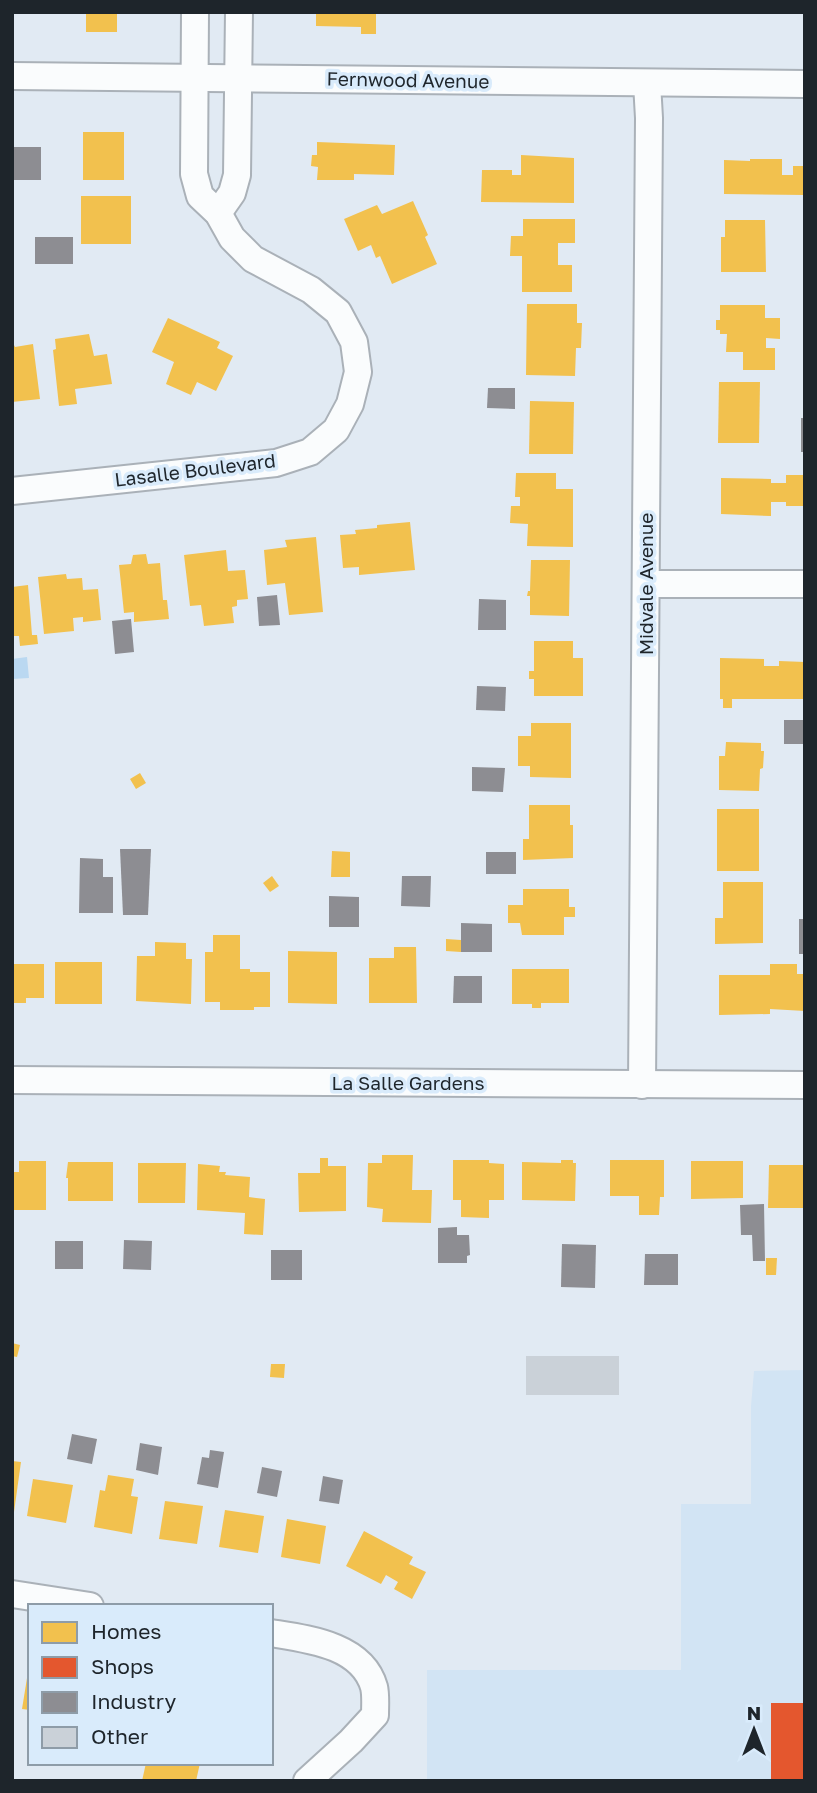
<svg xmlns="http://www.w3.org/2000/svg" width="817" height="1793" font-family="'Golos Text',sans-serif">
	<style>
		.built { fill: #d2e4f4 }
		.water { fill: #bad8f1 }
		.homes { fill: #f2c14e }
		.shops { fill: #e4572e }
		.industry { fill: #8d8d92 }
		.building { fill: #cad1d8 }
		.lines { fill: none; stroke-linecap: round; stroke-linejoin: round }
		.street-casing { stroke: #aab1b8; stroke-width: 30 }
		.street { stroke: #fafcfd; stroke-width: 26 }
		.labels { text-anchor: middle; stroke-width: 7; stroke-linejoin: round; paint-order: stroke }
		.street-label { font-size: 19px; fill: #1e252b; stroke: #d9ebfb }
	</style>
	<rect width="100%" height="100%" fill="#e1eaf3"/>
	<path class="built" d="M805 1370V1781H427V1670H681V1504H751V1406L754 1371Z"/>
	<path class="water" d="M27 657 29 678 12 679V659Z"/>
	<g class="homes">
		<rect x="86" y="12" width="31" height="20"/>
		<path d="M316 12H376V34H361V27L316 26Z"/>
		<rect x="83" y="132" width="41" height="48"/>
		<path d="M317 142 395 145 394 175 354 174V180H317L318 167 311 166 312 155H317Z"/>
		<path d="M521 155 574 158V203L481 202 482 170H512V175H521Z"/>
		<path d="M750 159H782V175H793V166H805V195L724 194V160L750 161Z"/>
		<rect x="81" y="196" width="50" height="48"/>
		<path d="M413 201 428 235 425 237 437 264 392 284 380 256 376 258 371 245 358 251 344 219 377 205 382 214Z"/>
		<path d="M523 219H575V243H558V265H572V292H522V256H510L511 236H523Z"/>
		<path d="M725 220H765L766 272H721V237H725Z"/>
		<path d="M527 304H577V323H582L581 348H576L575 376 526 375Z"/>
		<path d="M720 305H765V318H780V339L766 338V348H775V370H743V352H726L727 334H720V330H716V320H720Z"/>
		<path d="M168 318 220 342 217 348 233 356 216 391 197 382 191 395 166 384 174 362 152 352Z"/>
		<path d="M89 334 94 356 107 354 112 384 75 389 77 404 59 406 53 350 56 349 55 339Z"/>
		<path d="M12 341 15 347 33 344 40 399 12 402Z"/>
		<path d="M719 382H760L759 443H718Z"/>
		<path d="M530 401 574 402 573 454H529Z"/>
		<path d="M516 473H556V489H573V547L527 546 528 524 510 523 511 506H520V497H515Z"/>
		<path d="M786 475H805V506H786V502H771V516L721 514V478L771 479V483H786Z"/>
		<path d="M410 522 415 570 359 575V567L343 568 340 535 356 534 355 530 377 528V525Z"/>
		<path d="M316 537 323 612 289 615 285 583 267 585 264 550 287 547 285 540Z"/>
		<path d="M226 550 228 571 245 570 248 599 237 600V606L232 607 234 623 204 626 201 605 190 606 184 555Z"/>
		<path d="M146 554 148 564 160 563 163 600H167L169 619 134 622V612L124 613 119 565 131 564 133 555Z"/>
		<path d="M531 560H570L569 616 530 615V596H527L528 591H530Z"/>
		<path d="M66 574 67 579 82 578 83 590 98 589 101 620 83 622V617L73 618 74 631 44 634 38 577Z"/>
		<path d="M28 585 32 635H37L38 644 20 646 19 636H12V587Z"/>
		<path d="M534 641H573V658H583V696H534V679H529V671H534Z"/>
		<path d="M720 658 764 659V666H779V661L805 662V699H732V708H723V699H720Z"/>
		<path d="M531 723H571V778L530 777V766H518V736H531Z"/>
		<path d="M726 742 761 743V751H764L763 768 760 769 759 791 719 790V756H725Z"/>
		<path d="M140 773 146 783 136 789 130 779Z"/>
		<path d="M529 805H570V825H573V858L523 860V839H529Z"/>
		<rect x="717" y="809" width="42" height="62"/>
		<path d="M332 851 350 852V877H331Z"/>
		<path d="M272 876 279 886 270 892 263 883Z"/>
		<path d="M723 882H763V943L715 944V918H723Z"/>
		<path d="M523 889H569V907H575V917H564V935H522L520 923H508V905H523Z"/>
		<path d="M213 935H240V969H250V972H270V1007H254V1010H220V1002H205V952H213Z"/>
		<path d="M446 939 461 940V952L446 951Z"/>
		<path d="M155 942 186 943V959H192L191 1004 136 1001 137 956H155Z"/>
		<path d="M394 947H416L417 1003H369V958H394Z"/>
		<path d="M288 951 337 952V1004L288 1003Z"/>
		<rect x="55" y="962" width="47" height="42"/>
		<path d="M12 964H44V998H26V1003H12Z"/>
		<path d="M770 964H797V974H805V1011L770 1009V1014L719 1015V975H770Z"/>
		<path d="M512 969H569V1003H541V1008H532V1004H512Z"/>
		<path d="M382 1155H413L412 1190H432L431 1223 382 1222 383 1209 367 1207 368 1163H382Z"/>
		<path d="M320 1158H328V1166H346V1211L299 1212 298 1173H320Z"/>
		<path d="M453 1160H489V1163L504 1164V1200H489V1218L461 1217V1200H453Z"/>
		<path d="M561 1160H573V1163H576L575 1201 522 1200V1162L561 1163Z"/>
		<path d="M610 1160H664V1197H660L659 1215H639V1196H610Z"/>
		<path d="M19 1161H46V1210H12V1172H19Z"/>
		<path d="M691 1161H743V1198L691 1199Z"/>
		<path d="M68 1162H113V1201H68V1178H66Z"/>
		<path d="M138 1163H186L185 1203H138Z"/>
		<path d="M198 1164 220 1166 219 1172H226L225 1175 250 1177 249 1197 265 1199 263 1235 244 1234 245 1213 197 1210Z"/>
		<path d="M769 1165H805V1208H768Z"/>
		<path d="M766 1258H777L776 1275H766Z"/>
		<path d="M12 1343 20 1345 17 1357 12 1356Z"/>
		<path d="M271 1364H285L284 1378 270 1377Z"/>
		<path d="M12 1461 21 1462 14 1512 12 1511Z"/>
		<path d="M108 1475 134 1479 131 1496 138 1497 132 1534 94 1527 100 1490 105 1491Z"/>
		<path d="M33 1479 73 1485 66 1523 27 1516Z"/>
		<path d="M165 1501 203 1506 197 1544 159 1539Z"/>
		<path d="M225 1510 264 1516 258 1553 219 1547Z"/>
		<path d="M287 1519 326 1526 320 1564 281 1557Z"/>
		<path d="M364 1531 413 1557 409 1564 426 1572 412 1599 394 1589 398 1582 386 1575 381 1584 346 1566Z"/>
		<path d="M28 1672H30V1710L22 1709Z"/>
		<path d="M146 1763H200L196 1781H142Z"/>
	</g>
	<rect class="shops" x="771" y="1703" width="34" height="78"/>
	<g class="industry">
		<rect x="12" y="147" width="29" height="33"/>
		<rect x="35" y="237" width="38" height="27"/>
		<path d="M488 388H515V409L487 408Z"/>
		<rect x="801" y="418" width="4" height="34"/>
		<path d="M277 595 280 625 259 626 257 597Z"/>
		<path d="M479 599 506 600V630H478Z"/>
		<path d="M131 619 134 652 115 654 112 621Z"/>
		<path d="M477 686 506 687 505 711 476 710Z"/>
		<rect x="784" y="720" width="21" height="24"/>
		<path d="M472 767 505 768 503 792 472 791Z"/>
		<path d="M120 849H151L148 915H123Z"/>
		<rect x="486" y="852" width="30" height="22"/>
		<path d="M80 858 103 859V877H113V913H79Z"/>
		<path d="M402 876H431L430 907 401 906Z"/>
		<path d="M329 896 359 897V927H329Z"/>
		<rect x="799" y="919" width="6" height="35"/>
		<path d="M461 923 492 924V952H461Z"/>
		<path d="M454 976H482V1003H453Z"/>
		<path d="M764 1204 765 1261H753L752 1235H741L740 1205Z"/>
		<path d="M457 1227V1235H469L470 1255 467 1256V1263H438V1228Z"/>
		<path d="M124 1240 152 1241 151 1270 123 1269Z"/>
		<rect x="55" y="1241" width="28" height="28"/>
		<path d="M562 1244 596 1245 595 1288 561 1287Z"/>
		<rect x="271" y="1250" width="31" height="30"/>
		<path d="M645 1254H678V1285H644Z"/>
		<path d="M72 1434 97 1439 92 1464 67 1459Z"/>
		<path d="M140 1443 162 1447 158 1475 136 1470Z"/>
		<path d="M210 1450 224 1452 218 1488 197 1484 202 1457 209 1458Z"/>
		<path d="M262 1467 282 1471 277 1497 257 1493Z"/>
		<path d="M323 1476 343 1480 339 1504 319 1501Z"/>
	</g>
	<rect class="building" x="526" y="1356" width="93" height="39"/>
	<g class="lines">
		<defs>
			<g id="street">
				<path d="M12 76 805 84"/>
				<path d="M218 213 232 193 237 175 239 12"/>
				<path d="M12 491 276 463 310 452 336 430 350 404 358 372 354 342 338 312 311 290 253 259 232 238 218 213 200 196 194 174 195 12"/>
				<path d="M646 584H805"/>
				<path d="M12 1080 805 1085"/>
				<path d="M642 1085 649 118 647 83"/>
				<path d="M12 1594 90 1606"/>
				<path d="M271 1633C308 1639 362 1645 374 1687 376 1695 375 1706 375 1715L351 1741 307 1781"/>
			</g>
		</defs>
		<use href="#street" class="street-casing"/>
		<use href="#street" class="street"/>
	</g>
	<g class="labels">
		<g class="street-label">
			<text transform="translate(408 80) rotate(1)" y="7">Fernwood Avenue</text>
			<text transform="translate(195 470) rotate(-7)" y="7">Lasalle Boulevard</text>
			<text transform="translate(646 584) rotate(-90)" y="7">Midvale Avenue</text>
			<text x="408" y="1090">La Salle Gardens</text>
		</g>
	</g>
	<rect width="817" height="1793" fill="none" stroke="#1e252b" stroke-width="28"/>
	<rect x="28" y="1604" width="245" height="161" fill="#d9ebfb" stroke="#8e9ca8" stroke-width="2"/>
	<rect x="42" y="1622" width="35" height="21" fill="#f2c14e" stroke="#8e9ca8" stroke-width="2"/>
	<text x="91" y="1639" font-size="21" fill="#1e252b">Homes</text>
	<rect x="42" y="1657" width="35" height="21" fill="#e4572e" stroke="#8e9ca8" stroke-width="2"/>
	<text x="91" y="1674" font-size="21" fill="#1e252b">Shops</text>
	<rect x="42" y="1692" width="35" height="21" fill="#8d8d92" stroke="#8e9ca8" stroke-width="2"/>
	<text x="91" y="1709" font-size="21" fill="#1e252b">Industry</text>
	<rect x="42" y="1727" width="35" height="21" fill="#cad1d8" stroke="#8e9ca8" stroke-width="2"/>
	<text x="91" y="1744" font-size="21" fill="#1e252b">Other</text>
	<g transform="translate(754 1730)" stroke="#d9ebfb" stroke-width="5" paint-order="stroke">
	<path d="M0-5L12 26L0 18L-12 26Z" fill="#1e252b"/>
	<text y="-10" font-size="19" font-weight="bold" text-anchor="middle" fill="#1e252b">N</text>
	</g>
</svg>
